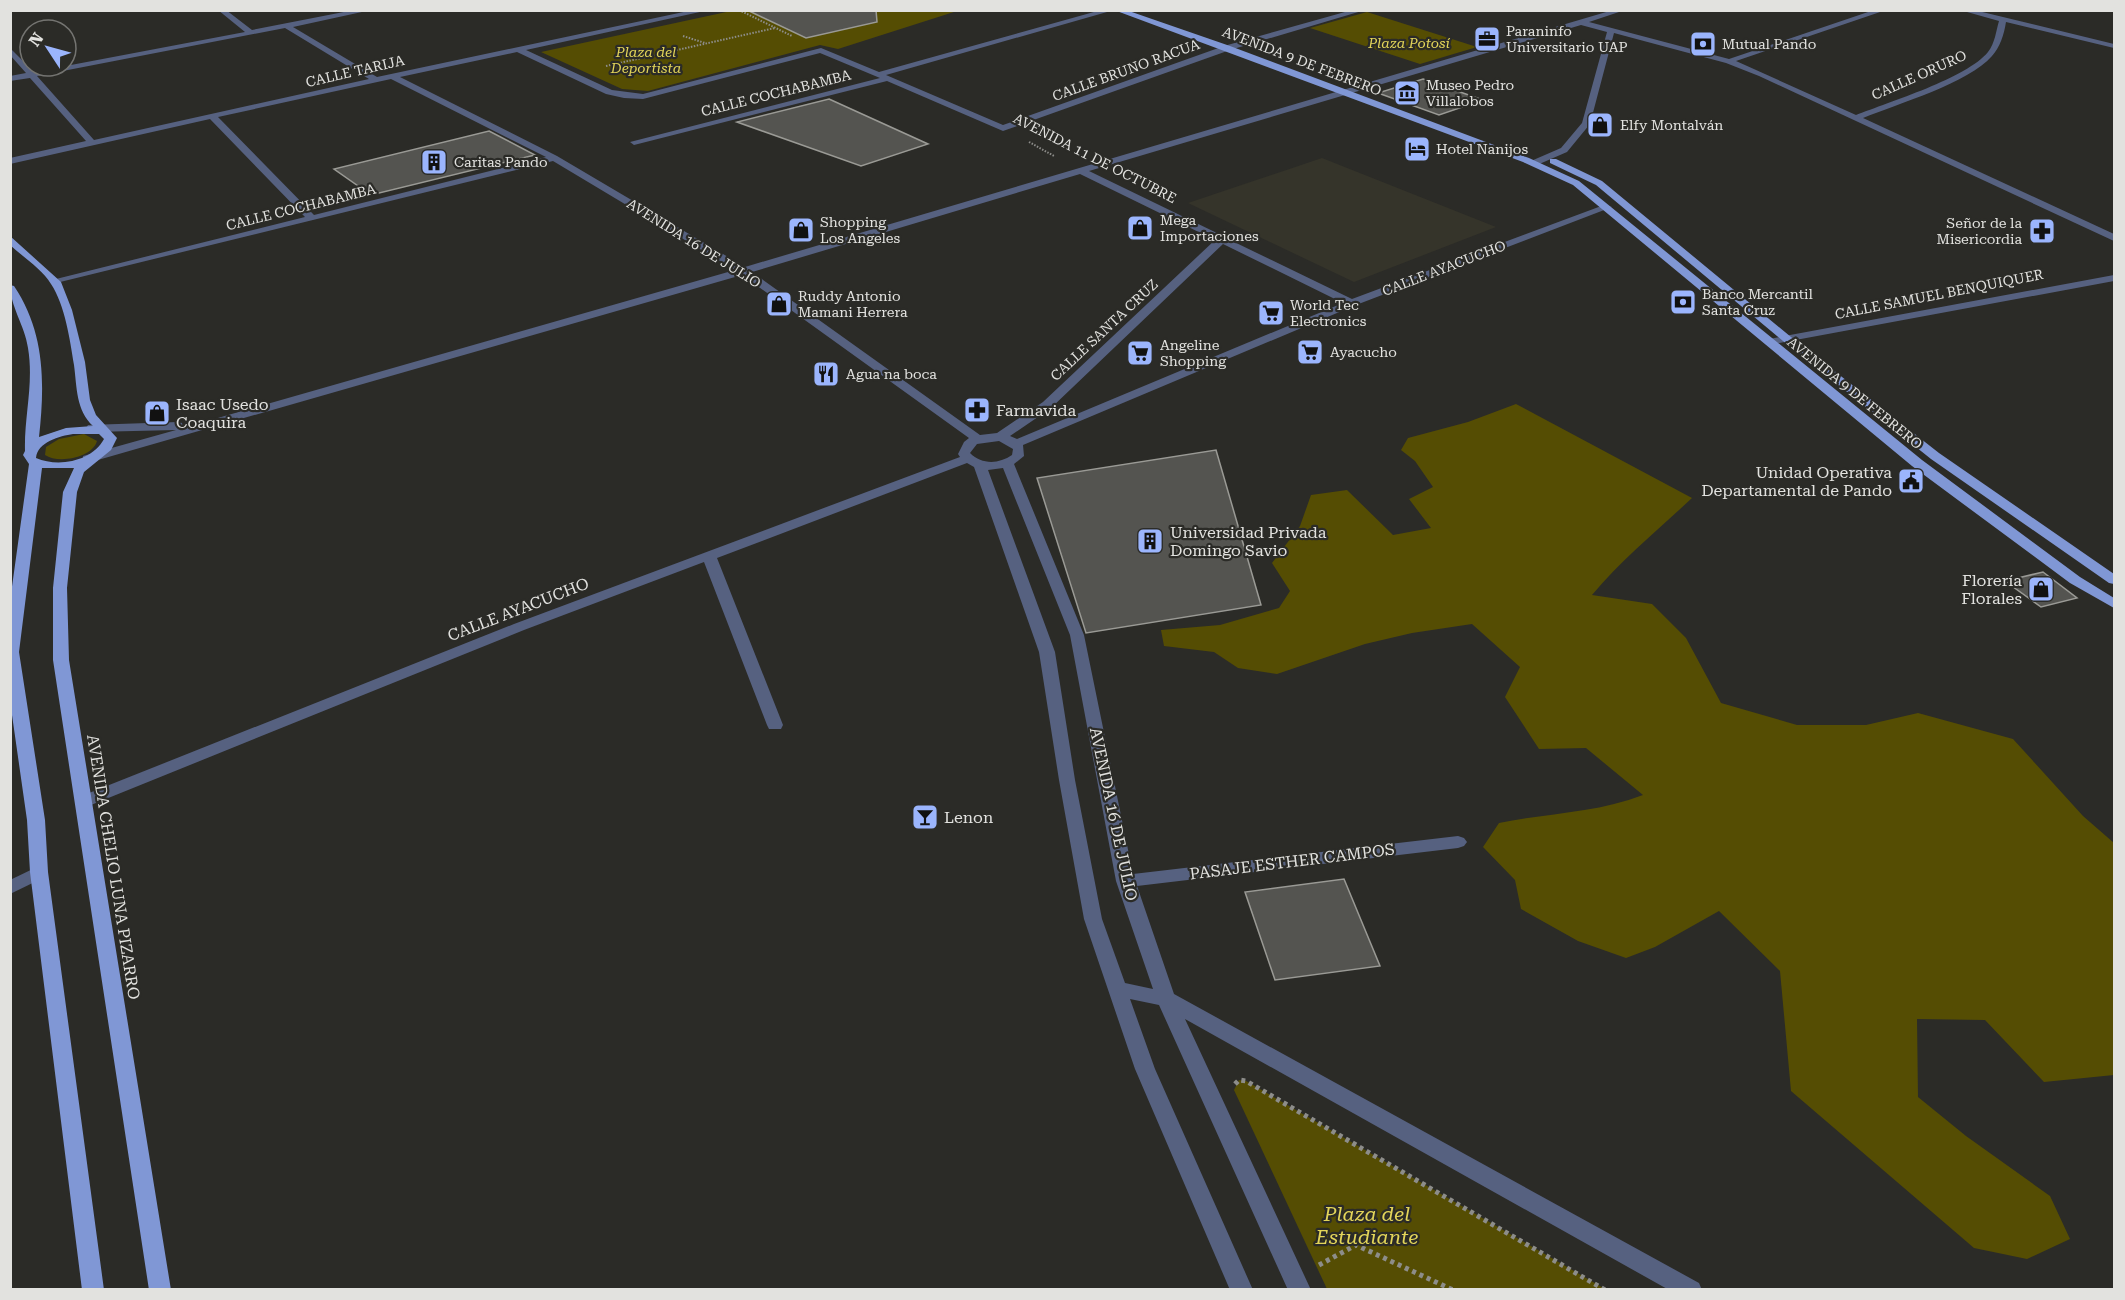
<svg xmlns="http://www.w3.org/2000/svg" width="2125" height="1300" font-family="'Roboto Serif',serif">
	<style>
		.built { fill: #35342a }
		.green { fill: #554d03 }
		.building { fill: #545450; stroke: #9a9a95; stroke-width: 1.5 }
		.lines { fill: none; stroke-linecap: round; stroke-linejoin: round }
		.path-far1 { stroke: #8d8d8a; stroke-width: 2; stroke-dasharray: 1.5 1.5; stroke-linecap: butt }
		.path { stroke: #8d8d8a; stroke-width: 5; stroke-dasharray: 4 4; stroke-linecap: butt }
		.minor { fill: #566180; fill-rule: evenodd }
		.major { fill: #8097d5; fill-rule: evenodd }
		.labels { text-anchor: middle; stroke-width: 4.5; stroke-linejoin: round; paint-order: stroke }
		.far-poi-label { font-size: 14px; fill: #e2e2df; stroke: #2b2b27; text-anchor: start }
		.far-park-label { font-size: 14px; font-style: italic; fill: #e3d559; stroke: #2b2b27 }
		.far-street-label { font-size: 14px; fill: #e2e2df; stroke: #2b2b27 }
		.poi-label { font-size: 16px; fill: #e2e2df; stroke: #2b2b27; text-anchor: start }
		.street-label { font-size: 16px; fill: #e2e2df; stroke: #2b2b27 }
		.near-park-label { font-size: 20px; font-style: italic; fill: #e3d559; stroke: #2b2b27 }
	</style>
	<rect width="100%" height="100%" fill="#2b2b27"/>
	<path class="built" d="M1322 158 1496 227 1354 282 1188 203Z"/>
	<g class="green">
		<path d="M731 11H957L838 49 820 45 648 91 622 89 541 52Z"/>
		<path d="M1367 12 1477 47 1420 64 1310 28Z"/>
		<path d="M1516 404 1692 498C1658 530 1622 559 1592 595L1652 604 1686 638 1721 703 1797 725H1866L1918 713 2013 739 2083 816 2114 843V1075L2044 1082 1985 1020 1917 1019 1918 1097 1966 1136 2050 1196 2070 1239 2027 1259 1974 1248 1791 1091 1780 971 1719 911 1655 947 1626 958 1578 941 1521 909 1515 880 1483 847 1499 823C1547 813 1597 813 1643 795L1586 748 1539 749 1505 697 1520 667 1472 624 1412 633 1365 644 1277 674 1238 668 1214 652 1164 646 1161 630 1220 625 1279 608 1290 591 1272 563 1300 526 1311 495 1347 490 1393 535 1431 528 1409 499 1433 487 1415 461 1401 450 1408 438 1468 422Z"/>
		<path d="M84 434 97 441C92 458 58 464 45 455L46 447 59 439Z"/>
		<path d="M1239 1080 1246 1081 1605 1289H1327L1234 1090Z"/>
	</g>
	<g class="building">
		<path d="M747 10H876L877 22 806 38Z"/>
		<path d="M1423 79 1483 100 1439 115 1378 93Z"/>
		<path d="M829 99 928 144 861 166 737 122Z"/>
		<path d="M489 131 535 155 371 195 334 169Z"/>
		<path d="M1216 450 1261 605 1086 633 1037 478Z"/>
		<path d="M2043 572 2077 598 2041 607 2005 581Z"/>
		<path d="M1344 879 1380 966 1275 980 1245 892Z"/>
	</g>
	<g class="lines">
		<g class="path-far1">
			<path d="M739 10 792 36"/>
			<path d="M683 36 705 43"/>
			<path d="M606 66 775 28"/>
			<path d="M1029 142 1054 156"/>
		</g>
		<g class="path">
			<path d="M1235 1084 1239 1080 1246 1081 1605 1290"/>
			<path d="M1319 1265 1356 1245 1453 1290"/>
		</g>
		<g class="minor">
			<path d="M218 10H226L252 30 354 10H371L293 27 377 77 693 10H709L526 50 612 90 643 94 821 48 879 72 1101 10H1114L886 75 1003 125 1224 46 1352 10H1365L1230 50 1003 131 887 81 634 145 630 142 880 78 820 53 643 99 624 98 606 94 517 52 400 77 557 156 745 267 1613 10H1625L1589 22 1729 59 1874 10H1886L1736 61 1856 115C1889 102 1967 78 1988 52 1995 43 1996 31 1999 21L1960 10H1974L2114 44V48L2006 22C2004 35 2000 47 1992 56 1969 83 1897 104 1863 118L2114 234V241L1759 76 1726 63 1614 33 1590 124 1567 152 1537 165H1531V161L1561 148 1582 123 1607 32 1581 25 1089 171 1221 235 1227 236 1228 239 1352 299 1604 205 1612 207 1356 305 1023 445 1024 456 1014 464 1084 635 1133 874 1458 836 1464 838 1467 842 1464 846 1458 848 1137 886 1174 994 1699 1283 1702 1290H1669L1185 1019 1311 1290H1288L1159 1005 1130 999 1155 1069 1253 1290H1230L1135 1069 1084 919 1059 780 1039 652 974 467 967 463 717 558 783 725 781 729H769L767 725 704 562 524 630 91 805H79L77 801 79 797 514 624 960 457 958 454 964 442 969 438 742 275 91 462H83V456L176 430 92 432 86 428 88 425 178 422 182 423 183 428 735 270 553 161 52 284V280L305 217 210 119 10 164V158L86 141 30 78 10 81V76L26 73 10 55V48L34 72 245 32ZM285 28 369 79 94 140 37 76ZM391 79 546 157 314 215 218 117ZM1080 174 1215 240 1043 402 997 433 980 435 752 272ZM1223 244 1343 303 1017 439 1010 436 1051 408ZM999 441 1013 449 1012 455C999 464 982 465 970 453L977 444ZM1003 468 1070 635 1116 881 1153 989 1125 983 1102 919 1075 780 1055 652 988 470Z"/>
			<path d="M2114 275V281L1769 345 1763 342 1769 339Z"/>
			<path d="M39 866 45 867 48 872 45 877 10 894V880Z"/>
		</g>
		<g class="major">
			<path d="M1114 10H1126L1230 46 1529 158 1579 181 1922 460 2080 577 2114 598V608L2070 583 1912 466 1573 185 1523 162Z"/>
			<path d="M1550 159H1556L1602 181 1791 337 1939 453 2114 574V584L2109 583 1931 459 1783 341 1596 185 1550 163Z"/>
			<path d="M10 236 61 282 72 310 85 362 90 400 96 415 117 438 111 450 84 472 77 492 67 588 69 660 171 1290H149L53 660V588L63 492 74 468H42L19 652 45 820 48 872 104 1290H82L30 872 27 820 10 701V601L29 464 23 455 25 451C24 416 34 384 28 348 25 326 10 306 10 285L14 286C45 332 45 383 39 437L66 428 93 426C76 410 77 388 74 365 70 340 65 305 51 284 42 269 23 257 10 245ZM73 434H99L104 439C92 461 59 468 36 458 37 442 60 436 73 434Z"/>
		</g>
	</g>
	<defs>
		<symbol id="office-square" viewBox="-11 -11 22 22"><rect x="-9" y="-9" width="18" height="18" rx="4" fill="#9bb5fd" stroke="#2b2b27"/><path d="M-6-3h4V-5.5h4V-3h4V5H-6ZM-1-4.5V-3h2v-1.5ZM-6 0V1H6V0Z" fill="#111"/></symbol>
		<symbol id="bank-square" viewBox="-11 -11 22 22"><rect x="-9" y="-9" width="18" height="18" rx="4" fill="#9bb5fd" stroke="#2b2b27"/><path d="M-6-4H6V4H-6ZM0-2.3a2.3 2.3 0 1 0 0 4.6a2.3 2.3 0 1 0 0-4.6Z" fill="#111"/></symbol>
		<symbol id="museum-square" viewBox="-11 -11 22 22"><rect x="-9" y="-9" width="18" height="18" rx="4" fill="#9bb5fd" stroke="#2b2b27"/><path d="M0-6L6-3V-2H-6V-3ZM-5-1h2V3h-2ZM-1-1h2V3h-2ZM3-1h2V3H3ZM-6 4H6V6H-6Z" fill="#111"/></symbol>
		<symbol id="shop-square" viewBox="-11 -11 22 22"><rect x="-9" y="-9" width="18" height="18" rx="4" fill="#9bb5fd" stroke="#2b2b27"/><path d="M-5-2.5h2.3a2.7 3.5 0 0 1 5.4 0H5L5.5 6h-11ZM-1.5-2.5h3a1.5 2.3 0 0 0-3 0Z" fill="#111"/></symbol>
		<symbol id="hotel-square" viewBox="-11 -11 22 22"><rect x="-9" y="-9" width="18" height="18" rx="4" fill="#9bb5fd" stroke="#2b2b27"/><path d="M-6-4.5h1.5V1H6V5H4.5V3h-9V5H-6ZM-4 0a1.8 1.8 0 1 1 3.6 0ZM.5 0V-2.5h3Q6-2.5 6 0Z" fill="#111"/></symbol>
		<symbol id="building-square" viewBox="-11 -11 22 22"><rect x="-9" y="-9" width="18" height="18" rx="4" fill="#9bb5fd" stroke="#2b2b27"/><path d="M-4-6H4V6H1V3H-1V6H-4ZM-2.5-4.3h1.7v1.8h-1.7ZM.8-4.3h1.7v1.8H.8ZM-2.5-1h1.7V.8h-1.7ZM.8-1h1.7V.8H.8Z" fill="#111"/></symbol>
		<symbol id="pharmacy-square" viewBox="-11 -11 22 22"><rect x="-9" y="-9" width="18" height="18" rx="4" fill="#9bb5fd" stroke="#2b2b27"/><path d="M-2-6h4v4h4v4h-4v4h-4v-4h-4v-4h4Z" fill="#111"/></symbol>
		<symbol id="supermarket-square" viewBox="-11 -11 22 22"><rect x="-9" y="-9" width="18" height="18" rx="4" fill="#9bb5fd" stroke="#2b2b27"/><path d="M-6-5.5h2.5l.6 2H6L4.5 2H-2.5L-4.4-4H-6ZM-1.5 3.2a1.3 1.3 0 1 0 .1 0ZM3 3.2a1.3 1.3 0 1 0 .1 0Z" fill="#111"/></symbol>
		<symbol id="restaurant-square" viewBox="-11 -11 22 22"><rect x="-9" y="-9" width="18" height="18" rx="4" fill="#9bb5fd" stroke="#2b2b27"/><path d="M-5-6h1v4h1v-4h1v4h1v-4h1v5L-1.5 .5V6h-2V.5L-5-1ZM5-6V6H3V1.5H1.5Q1.5-4 5-6Z" fill="#111"/></symbol>
		<symbol id="civic-square" viewBox="-11 -11 22 22"><rect x="-9" y="-9" width="18" height="18" rx="4" fill="#9bb5fd" stroke="#2b2b27"/><path d="M-.6-6.5H3V-4.5H.6V-3L4-1V1h2V6H-6V1h2V-1L-.6-3ZM-1.2 2.5V6h2.4V2.5Z" fill="#111"/></symbol>
		<symbol id="bar-square" viewBox="-11 -11 22 22"><rect x="-9" y="-9" width="18" height="18" rx="4" fill="#9bb5fd" stroke="#2b2b27"/><path d="M-6-5H6L.8 .8V4.5H3.5V6h-7V4.5H-.8V.8Z" fill="#111"/></symbol>
	</defs>
	<g fill-rule="evenodd">
		<use href="#office-square" x="1472" y="24" width="30" height="30"/>
		<use href="#bank-square" x="1688" y="29" width="30" height="30"/>
		<use href="#museum-square" x="1392" y="78" width="30" height="30"/>
		<use href="#shop-square" x="1585" y="110" width="30" height="30"/>
		<use href="#hotel-square" x="1402" y="134" width="30" height="30"/>
		<use href="#building-square" x="419" y="147" width="30" height="30"/>
		<use href="#shop-square" x="1125" y="213" width="30" height="30"/>
		<use href="#shop-square" x="786" y="215" width="30" height="30"/>
		<use href="#pharmacy-square" x="2027" y="216" width="30" height="30"/>
		<use href="#bank-square" x="1668" y="287" width="30" height="30"/>
		<use href="#shop-square" x="764" y="289" width="30" height="30"/>
		<use href="#supermarket-square" x="1256" y="298" width="30" height="30"/>
		<use href="#supermarket-square" x="1295" y="337" width="30" height="30"/>
		<use href="#supermarket-square" x="1125" y="338" width="30" height="30"/>
		<use href="#restaurant-square" x="811" y="359" width="30" height="30"/>
		<use href="#pharmacy-square" x="962" y="395" width="30" height="30"/>
		<use href="#shop-square" x="142" y="398" width="30" height="30"/>
		<use href="#civic-square" x="1896" y="466" width="30" height="30"/>
		<use href="#building-square" x="1135" y="526" width="30" height="30"/>
		<use href="#shop-square" x="2026" y="574" width="30" height="30"/>
		<use href="#bar-square" x="910" y="802" width="30" height="30"/>
	</g>
	<g class="labels">
		<g class="far-poi-label">
			<text x="1506" y="36">Paraninfo<tspan x="1506" dy="16">Universitario UAP</tspan></text>
			<text x="1722" y="49">Mutual Pando</text>
			<text x="1426" y="90">Museo Pedro<tspan x="1426" dy="16">Villalobos</tspan></text>
			<text x="1620" y="130">Elfy Montalván</text>
			<text x="1436" y="154">Hotel Nanijos</text>
			<text x="454" y="167">Caritas Pando</text>
			<text x="1160" y="225">Mega<tspan x="1160" dy="16">Importaciones</tspan></text>
			<text x="820" y="227">Shopping<tspan x="820" dy="16">Los Angeles</tspan></text>
			<text x="2022" y="228" text-anchor="end">Señor de la<tspan x="2022" dy="16">Misericordia</tspan></text>
			<text x="1702" y="299">Banco Mercantil<tspan x="1702" dy="16">Santa Cruz</tspan></text>
			<text x="798" y="301">Ruddy Antonio<tspan x="798" dy="16">Mamani Herrera</tspan></text>
			<text x="1290" y="310">World Tec<tspan x="1290" dy="16">Electronics</tspan></text>
			<text x="1160" y="350">Angeline<tspan x="1160" dy="16">Shopping</tspan></text>
			<text x="1330" y="357">Ayacucho</text>
			<text x="846" y="379">Agua na boca</text>
		</g>
		<g class="far-park-label">
			<text x="1409" y="48">Plaza Potosí</text>
			<text x="646" y="57">Plaza del<tspan x="646" dy="16">Deportista</tspan></text>
		</g>
		<g class="far-street-label">
			<text transform="translate(1302 61) rotate(21)" y="5">AVENIDA 9 DE FEBRERO</text>
			<text transform="translate(1126 70) rotate(-20)" y="5">CALLE BRUNO RACUA</text>
			<text transform="translate(355 71) rotate(-13)" y="5">CALLE TARIJA</text>
			<text transform="translate(1919 75) rotate(-24)" y="5">CALLE ORURO</text>
			<text transform="translate(776 93) rotate(-14)" y="5">CALLE COCHABAMBA</text>
			<text transform="translate(1095 158) rotate(27)" y="5">AVENIDA 11 DE OCTUBRE</text>
			<text transform="translate(301 207) rotate(-14)" y="5">CALLE COCHABAMBA</text>
			<text transform="translate(694 243) rotate(32)" y="5">AVENIDA 16 DE JULIO</text>
			<text transform="translate(1444 268) rotate(-21)" y="5">CALLE AYACUCHO</text>
			<text transform="translate(1939 294) rotate(-11)" y="5">CALLE SAMUEL BENQUIQUER</text>
			<text transform="translate(1104 330) rotate(-43)" y="5">CALLE SANTA CRUZ</text>
			<text transform="translate(1855 393) rotate(39)" y="5">AVENIDA 9 DE FEBRERO</text>
		</g>
		<g class="poi-label">
			<text x="176" y="410">Isaac Usedo<tspan x="176" dy="18">Coaquira</tspan></text>
			<text x="996" y="416">Farmavida</text>
			<text x="1892" y="478" text-anchor="end">Unidad Operativa<tspan x="1892" dy="18">Departamental de Pando</tspan></text>
			<text x="1170" y="538">Universidad Privada<tspan x="1170" dy="18">Domingo Savio</tspan></text>
			<text x="2022" y="586" text-anchor="end">Florería<tspan x="2022" dy="18">Florales</tspan></text>
			<text x="944" y="823">Lenon</text>
		</g>
		<g class="street-label">
			<text transform="translate(518 609) rotate(-21)" y="6">CALLE AYACUCHO</text>
			<text transform="translate(1114 814) rotate(78)" y="6">AVENIDA 16 DE JULIO</text>
			<text transform="translate(1292 861) rotate(-7)" y="6">PASAJE ESTHER CAMPOS</text>
			<text transform="translate(114 867) rotate(81)" y="6">AVENIDA CHELIO LUNA PIZARRO</text>
		</g>
		<g class="near-park-label">
			<text x="1367" y="1221">Plaza del<tspan x="1367" dy="23">Estudiante</tspan></text>
		</g>
	</g>
	<rect width="2125" height="1300" fill="none" stroke="#e2e2df" stroke-width="24"/>
	<g transform="translate(48 48) rotate(306)"><circle r="28" fill="#2b2b27" stroke="#747471" stroke-width="1.5"/>
	<path d="M0-4.5L10 22L0 15L-10 22Z" fill="#9bb5fd"/>
	<text y="-9" font-size="16" font-weight="bold" text-anchor="middle" fill="#e2e2df">N</text>
	</g>
</svg>
